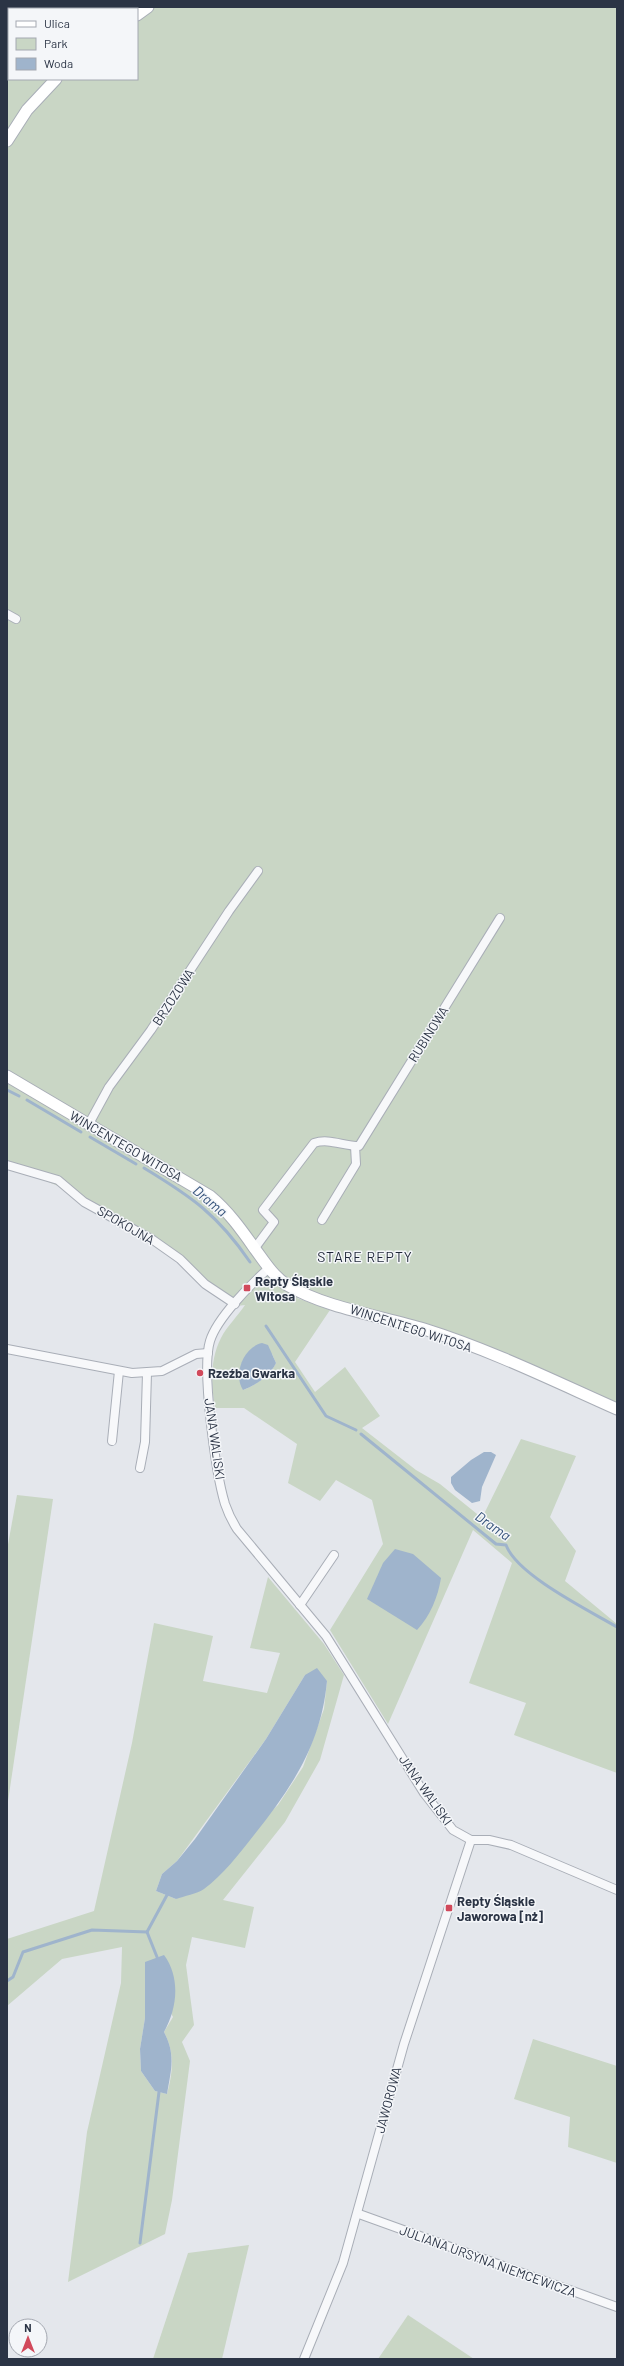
<svg xmlns="http://www.w3.org/2000/svg" width="624" height="2366" font-family="Barlow,sans-serif">
	<style>
		.green { fill: #c9d6c5; fill-rule: evenodd }
		.water { fill: #9fb4cc }
		.lines { fill: none; stroke-linecap: round; stroke-linejoin: round }
		.stream { stroke: #9fb4cc; stroke-width: 3 }
		.street-casing { stroke: #a9aeb7; stroke-width: 10 }
		.secondary-casing { stroke: #a9aeb7; stroke-width: 13 }
		.street { stroke: #f7f8fa; stroke-width: 8 }
		.secondary { stroke: #fff; stroke-width: 11 }
		.poi-dot { fill: #d1495b; stroke: #f4f6f9; stroke-width: 1.5 }
		.labels { text-anchor: middle; stroke-width: 3; stroke-linejoin: round; paint-order: stroke }
		.street-label { font-size: 13px; fill: #2b3445; stroke: #f4f6f9 }
		.poi-label { font-size: 13px; font-weight: bold; fill: #2b3445; stroke: #f4f6f9; text-anchor: start }
		.water-label { font-size: 14px; font-style: italic; fill: #34527a; stroke: #f4f6f9 }
		.neighbourhood-label { font-size: 14px; letter-spacing: 1px; fill: #1d2536; stroke: #f4f6f9 }
	</style>
	<rect width="100%" height="100%" fill="#e4e7ec"/>
	<g class="green">
		<path d="M7 7H617V1406L475 1344 319 1295 297 1298 330 1310 295 1362 315 1392 345 1367 380 1416 362 1428 416 1470 440 1484 482 1518 521 1439 576 1456 550 1517 576 1551 565 1581 617 1624V1773L514 1735 526 1703 469 1683 512 1563 473 1530 388 1724 330 1630 383 1544 372 1500 336 1480 320 1501 288 1483 297 1444 244 1408H215C211 1384 210 1359 221 1338 227 1326 238 1316 245 1305L237 1306 140 1233 63 1188 7 1165ZM9 9H137V79H9ZM272 1354 276 1363C270 1375 256 1385 243 1390Z"/>
		<path d="M17 1495 53 1499 7 1808V1550Z"/>
		<path d="M268 1577 324 1644 344 1675 320 1760 285 1822 223 1900 254 1907 245 1948 192 1937 186 1965 194 2025 182 2042 190 2061 172 2200 165 2234 68 2282 87 2132 121 1983 122 1947 62 1959 7 2006V1939L94 1911 132 1743 154 1623 213 1636 203 1681 267 1693 280 1653 250 1648ZM305 1675 327 1681 324 1709 303 1767 278 1805 176 1899 156 1891 162 1874 177 1861 266 1739ZM145 1962 173 2017 164 2032C175 2053 173 2072 167 2094L155 2091 141 2071 140 2049 145 2018Z"/>
		<path d="M533 2039 617 2066V2163L568 2147 570 2117 514 2099Z"/>
		<path d="M249 2245 222 2359H153L188 2253Z"/>
		<path d="M408 2315 474 2359H378Z"/>
	</g>
	<g class="water">
		<path d="M262 1343 268 1345 276 1363C270 1376 256 1385 243 1390 233 1375 243 1347 262 1343Z"/>
		<path d="M484 1452H491L496 1455 482 1487 480 1501 472 1503 455 1490 451 1483V1477L471 1460Z"/>
		<path d="M395 1549 413 1554 441 1578C438 1597 430 1616 417 1630L367 1599 383 1563Z"/>
		<path d="M317 1668 327 1681C321 1745 292 1787 254 1835 239 1854 223 1875 204 1889 197 1894 184 1896 176 1899L156 1891 162 1874 177 1861 195 1839 266 1739 305 1675Z"/>
		<path d="M164 1955C181 1978 177 2009 164 2032 176 2055 171 2070 167 2094L155 2091 141 2071 140 2049 145 2018V1962Z"/>
	</g>
	<g class="lines">
		<g class="stream">
			<path d="M7 1090 19 1096"/>
			<path d="M27 1100 81 1132"/>
			<path d="M90 1137 136 1164"/>
			<path d="M144 1168C192 1197 218 1215 250 1262"/>
			<path d="M266 1326 326 1416 356 1430"/>
			<path d="M361 1434 496 1544 506 1545C517 1575 588 1610 617 1627"/>
			<path d="M147 1932 167 1895"/>
			<path d="M147 1932 157 1957"/>
			<path d="M7 1981 13 1977 23 1952 92 1930 147 1932"/>
			<path d="M140 2243 159 2092"/>
		</g>
		<defs>
			<g id="street">
				<path d="M7 614 16 619"/>
				<path d="M92 1126 91 1120 109 1087 151 1030 229 911 258 871"/>
				<path d="M7 1165 58 1180 84 1202 153 1240 180 1259 205 1284 235 1304"/>
				<path d="M322 1220 356 1164 355 1146"/>
				<path d="M255 1248 274 1222 263 1210 314 1143C329 1138 343 1146 359 1146L500 918"/>
				<path d="M269 1268C251 1284 217 1318 210 1341 201 1370 216 1474 225 1504 228 1513 232 1521 237 1529L326 1636 424 1793 453 1830 471 1840H489L511 1845 617 1890"/>
				<path d="M7 1349 132 1373 162 1371 196 1354 208 1353"/>
				<path d="M112 1441 119 1371"/>
				<path d="M140 1468 145 1442 147 1373"/>
				<path d="M300 1605 334 1555"/>
				<path d="M359 2214 617 2307"/>
				<path d="M304 2359 343 2263 404 2044 471 1840"/>
			</g>
			<g id="secondary">
				<path d="M137 15 148 7"/>
				<path d="M7 141 27 110 56 79"/>
				<path d="M7 1076 210 1196C228 1211 241 1229 255 1249 264 1261 273 1276 287 1285 326 1308 381 1316 424 1329 491 1350 554 1381 617 1409"/>
			</g>
		</defs>
		<use href="#street" class="street-casing"/>
		<use href="#secondary" class="secondary-casing"/>
		<use href="#street" class="street"/>
		<use href="#secondary" class="secondary"/>
	</g>
	<g class="poi-dot">
		<rect x="243" y="1284" width="8" height="8" rx="2"/>
		<circle cx="200" cy="1373" r="4"/>
		<rect x="445" y="1904" width="8" height="8" rx="2"/>
	</g>
	<g class="labels">
		<g class="street-label">
			<text transform="translate(173 997) rotate(-57)" y="5">BRZOZOWA</text>
			<text transform="translate(428 1034) rotate(-58)" y="5">RUBINOWA</text>
			<text transform="translate(126 1146) rotate(30)" y="5">WINCENTEGO WITOSA</text>
			<text transform="translate(126 1225) rotate(30)" y="5">SPOKOJNA</text>
			<text transform="translate(411 1328) rotate(18)" y="5">WINCENTEGO WITOSA</text>
			<text transform="translate(215 1439) rotate(82)" y="5">JANA WALISKI</text>
			<text transform="translate(426 1790) rotate(55)" y="5">JANA WALISKI</text>
			<text transform="translate(388 2100) rotate(-75)" y="5">JAWOROWA</text>
			<text transform="translate(488 2261) rotate(20)" y="5">JULIANA URSYNA NIEMCEWICZA</text>
		</g>
		<g class="poi-label">
			<text x="255" y="1286">Repty Śląskie<tspan x="255" dy="15">Witosa</tspan></text>
			<text x="208" y="1378">Rzeźba Gwarka</text>
			<text x="457" y="1906">Repty Śląskie<tspan x="457" dy="15">Jaworowa [nż]</tspan></text>
		</g>
		<g class="water-label">
			<text transform="translate(210 1201) rotate(40)" y="5">Drama</text>
			<text transform="translate(493 1526) rotate(35)" y="5">Drama</text>
		</g>
		<g class="neighbourhood-label">
			<text x="365" y="1262">STARE REPTY</text>
		</g>
	</g>
	<rect width="624" height="2366" fill="none" stroke="#2b3445" stroke-width="16"/>
	<rect x="8" y="8" width="130" height="72" fill="#f4f6f9" stroke="#a4a8b1"/>
	<rect x="16" y="21" width="20" height="6" fill="#ffffff" stroke="#a4a8b1"/>
	<text x="44" y="28" font-size="12" fill="#2b3445">Ulica</text>
	<rect x="16" y="38" width="20" height="12" fill="#c9d6c5" stroke="#a4a8b1"/>
	<text x="44" y="48" font-size="12" fill="#2b3445">Park</text>
	<rect x="16" y="58" width="20" height="12" fill="#9fb4cc" stroke="#a4a8b1"/>
	<text x="44" y="68" font-size="12" fill="#2b3445">Woda</text>
	<g transform="translate(28 2338)"><circle r="19" fill="#f4f6f9" stroke="#a4a8b1"/>
	<path d="M0-3L7 15L0 10L-7 15Z" fill="#d1495b"/>
	<text y="-6" font-size="11" font-weight="bold" text-anchor="middle" fill="#2b3445">N</text>
	</g>
</svg>
